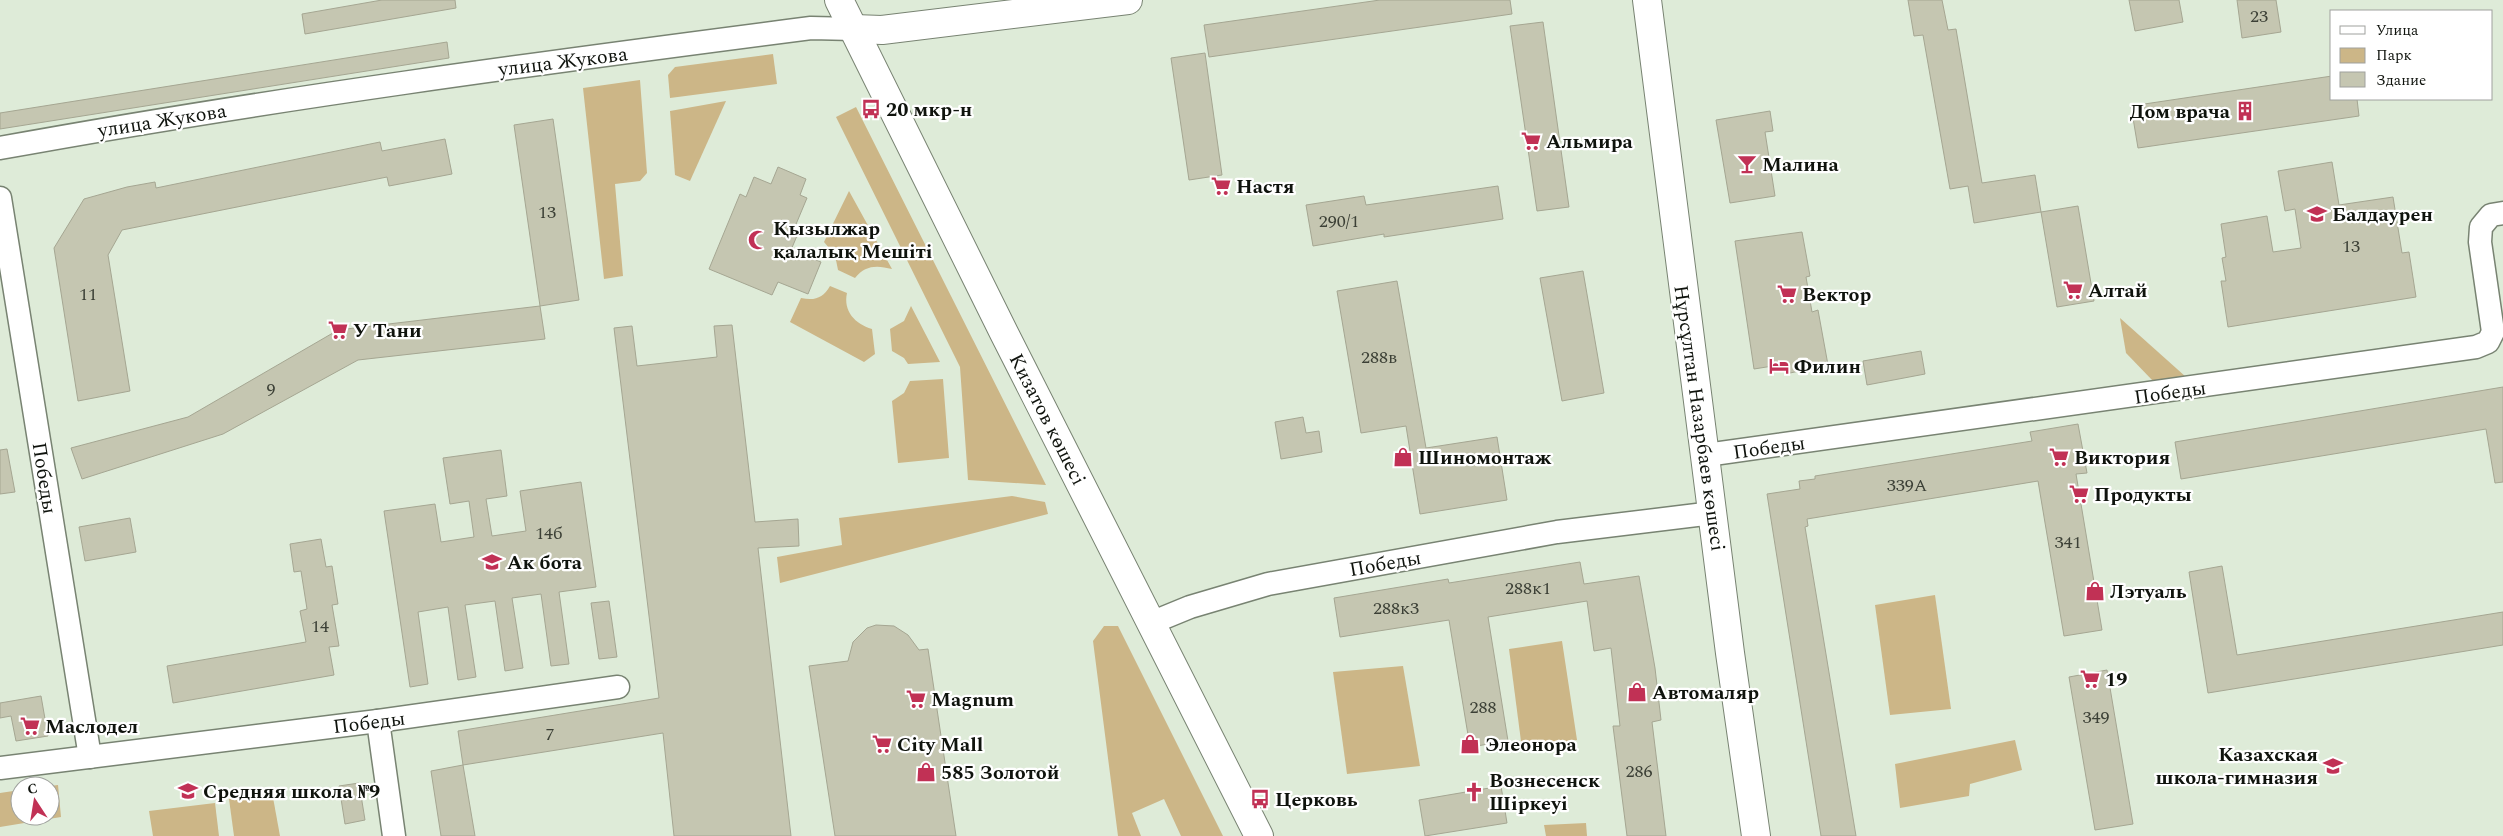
<svg xmlns="http://www.w3.org/2000/svg" width="2503" height="836" font-family="Spectral,serif">
	<style>
		.green { fill: #ccb687 }
		.building { fill: #c5c6b1; stroke: #a5a692 }
		.lines { fill: none; stroke-linecap: round; stroke-linejoin: round }
		.minor-casing { stroke: #788372; stroke-width: 25 }
		.secondary-casing { stroke: #788372; stroke-width: 30 }
		.minor { stroke: #fff; stroke-width: 22 }
		.secondary { stroke: #fff; stroke-width: 28 }
		.labels { text-anchor: middle; stroke-width: 4.5; stroke-linejoin: round; paint-order: stroke }
		.number-label { font-size: 18px; fill: #3c4036 }
		.street-label { font-size: 20px; fill: #0f130d; stroke: #fff }
		.poi-label { font-size: 20px; font-weight: bold; fill: #0f130d; stroke: #fff; text-anchor: start }
	</style>
	<rect width="100%" height="100%" fill="#deebd8"/>
	<g class="green">
		<path d="M773 54 777 84 670 98 668 75 675 67Z"/>
		<path d="M640 80 647 173 640 181 615 184 623 276 604 279 583 88Z"/>
		<path d="M726 101 690 181 675 175 670 111Z"/>
		<path d="M856 107 1046 485 968 480 960 367 836 117Z"/>
		<path d="M849 191 892 269C877 265 865 265 855 278L838 270 835 255 824 242Z"/>
		<path d="M830 286 847 293C843 311 855 324 872 329L875 354 864 362 790 322 801 298C815 301 823 298 830 286Z"/>
		<path d="M911 306 940 362 908 364 904 358 892 351 890 329 904 321Z"/>
		<path d="M2120 318 2186 377 2154 382 2126 353Z"/>
		<path d="M943 379 949 458 898 463 892 401 904 393 910 381Z"/>
		<path d="M1012 496 1045 502 1048 514 780 583 777 557 842 545 839 518Z"/>
		<path d="M1935 595 1951 709 1890 715 1875 605Z"/>
		<path d="M1104 626H1118L1223 836H1181L1164 799 1132 813 1141 836H1118L1093 641Z"/>
		<path d="M1562 641 1577 740 1522 749 1509 649Z"/>
		<path d="M1403 666 1420 766 1347 774 1333 672Z"/>
		<path d="M2015 740 2022 770 1970 784 1969 796 1900 808 1895 764Z"/>
		<path d="M58 785 61 817 0 827V793L20 790V816H50V786Z"/>
		<path d="M272 792 280 836H234L229 799Z"/>
		<path d="M215 803 219 836H153L149 811Z"/>
		<path d="M1586 823 1587 836H1546L1544 825Z"/>
	</g>
	<g class="building">
		<path d="M382 0H455L456 8 305 34 302 14Z"/>
		<path d="M1380 0H1510L1512 14 1209 57 1204 25Z"/>
		<path d="M1908 0H1942L1948 30 1956 29 1982 183 2035 175 2041 212 1974 223 1968 186 1950 189 1923 35 1914 36Z"/>
		<path d="M2129 0H2179L2183 22 2135 31Z"/>
		<path d="M2237 0H2276L2281 32 2242 38Z"/>
		<path d="M1543 22 1569 207 1537 211 1510 26Z"/>
		<path d="M447 42 449 58 0 129V113Z"/>
		<path d="M1205 53 1222 175 1189 180 1171 58Z"/>
		<path d="M2332 76V99H2357L2359 116 2138 148 2131 106Z"/>
		<path d="M1770 111 1773 131 1765 132 1775 196 1730 203 1716 120Z"/>
		<path d="M553 119 579 300 540 306 514 125Z"/>
		<path d="M445 139 452 174 389 186 387 177 122 230 108 255 130 391 78 401 54 248 84 199 127 187 155 182 156 188 380 142 382 151Z"/>
		<path d="M2332 162 2339 205 2393 197 2402 253 2409 252 2416 297 2228 327 2221 281H2226L2222 258 2226 257 2221 224 2267 216 2273 252 2301 248 2295 209 2285 211 2278 171Z"/>
		<path d="M778 167 806 179 800 195 807 198 794 229 799 231 791 250 821 262 808 294 778 282 772 295 709 269 740 194 746 197 754 177 771 184Z"/>
		<path d="M1498 186 1503 219 1384 237V234L1313 246 1306 205 1364 196 1366 205Z"/>
		<path d="M2078 206 2094 301 2057 307 2041 212Z"/>
		<path d="M1802 232 1810 276 1806 277 1812 312 1818 310 1828 365 1790 373 1789 368 1779 370V365L1754 369 1735 241Z"/>
		<path d="M1583 271 1604 393 1562 401 1540 278Z"/>
		<path d="M1397 281 1426 448 1497 437 1507 500 1420 514 1406 426 1361 433 1337 291Z"/>
		<path d="M540 306 545 339 358 360 223 434 82 479 71 448 188 417 338 330Z"/>
		<path d="M732 325 755 522 798 519 799 546 758 548 791 836H674L663 733 463 765 458 731 659 698 614 328 632 326 637 366 717 357 714 326Z"/>
		<path d="M1921 351 1925 374 1867 385 1863 361Z"/>
		<path d="M2503 387V482L2495 483 2486 429 2181 479 2175 442Z"/>
		<path d="M1303 417 1306 433 1319 431 1322 452 1281 459 1275 422Z"/>
		<path d="M2078 424 2087 473 2076 474 2102 630 2064 636 2038 481 1807 519 1808 526 1805 527 1856 836H1821L1767 494 1800 489 1799 481 1815 479V476L2032 441 2030 432Z"/>
		<path d="M7 449 15 492 0 494V450Z"/>
		<path d="M501 450 507 496 486 499 492 536 526 531 520 491 581 482 596 587 559 592 569 664 551 666 541 594 512 598 523 668 505 671 495 601 465 605 476 677 458 680 448 607 418 612 428 684 410 687 384 511 435 504 441 542 474 537 469 501 450 504 443 458Z"/>
		<path d="M130 518 136 552 85 561 79 527Z"/>
		<path d="M321 539 326 567 332 566 338 604 332 605 339 646 329 647 334 675 173 703 167 666 306 642 300 611 307 609 301 571 294 572 290 544Z"/>
		<path d="M1580 562 1584 584 1639 576 1655 668 1661 720 1652 722 1666 836H1627L1613 726H1620L1611 648 1594 651 1587 601 1488 617 1508 741 1470 747 1449 620 1340 637 1334 598 1448 579 1449 583Z"/>
		<path d="M2222 566 2237 655 2503 612V645L2208 693 2189 572Z"/>
		<path d="M609 601 617 657 599 659 591 603Z"/>
		<path d="M876 625 894 626 908 635 919 650 928 649 956 836H835L809 666 848 661 853 642 867 628Z"/>
		<path d="M2107 670 2133 824 2095 830 2069 677Z"/>
		<path d="M41 696 48 736 16 741 11 716 0 718V703Z"/>
		<path d="M463 765 475 836H441L431 771Z"/>
		<path d="M359 783 365 820 345 824 339 786Z"/>
		<path d="M1501 786 1507 823 1425 836 1419 800Z"/>
	</g>
	<g class="lines">
		<defs>
			<g id="minor">
				<path d="M0 148C269 99 540 63 811 28L854 29"/>
				<path d="M0 198 90 757"/>
				<path d="M1706 455 2476 347 2488 342 2493 332 2480 242 2481 227 2491 215 2503 213"/>
				<path d="M1151 623 1190 607 1268 584 1557 532 1713 513"/>
				<path d="M378 721 394 836"/>
				<path d="M0 768 378 721 618 687"/>
			</g>
			<g id="secondary">
				<path d="M839 0 1004 333 1259 836"/>
				<path d="M1647 0 1730 653 1756 836"/>
				<path d="M854 29 882 30 1128 0"/>
			</g>
		</defs>
		<use href="#minor" class="minor-casing"/>
		<use href="#secondary" class="secondary-casing"/>
		<use href="#minor" class="minor"/>
		<use href="#secondary" class="secondary"/>
	</g>
	<defs>
		<symbol id="bus-bare" viewBox="-9 -9 18 18"><path d="M-5-6H5V4H4V6H2V4H-2V6H-4V4H-5ZM-3.5-4V0h7V-4ZM-3.5 1.2v1.5H-2V1.2ZM2 1.2v1.5H3.5V1.2Z" fill="#c13155" stroke="#fff" stroke-width="2.5" paint-order="stroke"/></symbol>
		<symbol id="building-bare" viewBox="-9 -9 18 18"><path d="M-4-6H4V6H1V3H-1V6H-4ZM-2.5-4.3h1.7v1.8h-1.7ZM.8-4.3h1.7v1.8H.8ZM-2.5-1h1.7V.8h-1.7ZM.8-1h1.7V.8H.8Z" fill="#c13155" stroke="#fff" stroke-width="2.5" paint-order="stroke"/></symbol>
		<symbol id="supermarket-bare" viewBox="-9 -9 18 18"><path d="M-6-5.5h2.5l.6 2H6L4.5 2H-2.5L-4.4-4H-6ZM-1.5 3.2a1.3 1.3 0 1 0 .1 0ZM3 3.2a1.3 1.3 0 1 0 .1 0Z" fill="#c13155" stroke="#fff" stroke-width="2.5" paint-order="stroke"/></symbol>
		<symbol id="bar-bare" viewBox="-9 -9 18 18"><path d="M-6-5H6L.8 .8V4.5H3.5V6h-7V4.5H-.8V.8Z" fill="#c13155" stroke="#fff" stroke-width="2.5" paint-order="stroke"/></symbol>
		<symbol id="school-bare" viewBox="-9 -9 18 18"><path d="M0-5L7-2L0 1L-7-2ZM-4 1L0 2.5L4 1V4Q0 6-4 4Z" fill="#c13155" stroke="#fff" stroke-width="2.5" paint-order="stroke"/></symbol>
		<symbol id="mosque-bare" viewBox="-9 -9 18 18"><path d="M3.5-4.9A6 6 0 1 0 3.5 4.9A5 5 0 1 1 3.5-4.9Z" fill="#c13155" stroke="#fff" stroke-width="2.5" paint-order="stroke"/></symbol>
		<symbol id="hotel-bare" viewBox="-9 -9 18 18"><path d="M-6-4.5h1.5V1H6V5H4.5V3h-9V5H-6ZM-4 0a1.8 1.8 0 1 1 3.6 0ZM.5 0V-2.5h3Q6-2.5 6 0Z" fill="#c13155" stroke="#fff" stroke-width="2.5" paint-order="stroke"/></symbol>
		<symbol id="shop-bare" viewBox="-9 -9 18 18"><path d="M-5-2.5h2.3a2.7 3.5 0 0 1 5.4 0H5L5.5 6h-11ZM-1.5-2.5h3a1.5 2.3 0 0 0-3 0Z" fill="#c13155" stroke="#fff" stroke-width="2.5" paint-order="stroke"/></symbol>
		<symbol id="church-bare" viewBox="-9 -9 18 18"><path d="M-1.2-6h2.4v3.5h3.3v2.4h-3.3V6h-2.4V-.1h-3.3v-2.4h3.3Z" fill="#c13155" stroke="#fff" stroke-width="2.5" paint-order="stroke"/></symbol>
	</defs>
	<g fill-rule="evenodd">
		<use href="#bus-bare" x="857" y="95" width="28" height="28"/>
		<use href="#building-bare" x="2231" y="97" width="28" height="28"/>
		<use href="#supermarket-bare" x="1517" y="127" width="28" height="28"/>
		<use href="#bar-bare" x="1733" y="150" width="28" height="28"/>
		<use href="#supermarket-bare" x="1207" y="172" width="28" height="28"/>
		<use href="#school-bare" x="2303" y="200" width="28" height="28"/>
		<use href="#mosque-bare" x="744" y="226" width="28" height="28"/>
		<use href="#supermarket-bare" x="2059" y="276" width="28" height="28"/>
		<use href="#supermarket-bare" x="1773" y="280" width="28" height="28"/>
		<use href="#supermarket-bare" x="324" y="316" width="28" height="28"/>
		<use href="#hotel-bare" x="1765" y="352" width="28" height="28"/>
		<use href="#shop-bare" x="1389" y="443" width="28" height="28"/>
		<use href="#supermarket-bare" x="2045" y="443" width="28" height="28"/>
		<use href="#supermarket-bare" x="2065" y="480" width="28" height="28"/>
		<use href="#school-bare" x="478" y="548" width="28" height="28"/>
		<use href="#shop-bare" x="2081" y="577" width="28" height="28"/>
		<use href="#supermarket-bare" x="2076" y="665" width="28" height="28"/>
		<use href="#shop-bare" x="1623" y="678" width="28" height="28"/>
		<use href="#supermarket-bare" x="902" y="685" width="28" height="28"/>
		<use href="#supermarket-bare" x="16" y="712" width="28" height="28"/>
		<use href="#supermarket-bare" x="868" y="730" width="28" height="28"/>
		<use href="#shop-bare" x="1456" y="730" width="28" height="28"/>
		<use href="#school-bare" x="2319" y="752" width="28" height="28"/>
		<use href="#shop-bare" x="912" y="758" width="28" height="28"/>
		<use href="#school-bare" x="174" y="777" width="28" height="28"/>
		<use href="#church-bare" x="1460" y="778" width="28" height="28"/>
		<use href="#bus-bare" x="1246" y="785" width="28" height="28"/>
	</g>
	<g class="labels">
		<g class="number-label">
			<text x="2259" y="22">23</text>
			<text x="547" y="218">13</text>
			<text x="1339" y="227">290/1</text>
			<text x="2351" y="252">13</text>
			<text x="88" y="300">11</text>
			<text x="1379" y="363">288в</text>
			<text x="271" y="395">9</text>
			<text x="1907" y="491">339А</text>
			<text x="549" y="539">14б</text>
			<text x="2068" y="548">341</text>
			<text x="1528" y="594">288к1</text>
			<text x="1396" y="614">288к3</text>
			<text x="320" y="632">14</text>
			<text x="1483" y="713">288</text>
			<text x="2096" y="723">349</text>
			<text x="550" y="740">7</text>
			<text x="1639" y="777">286</text>
		</g>
		<g class="street-label">
			<text transform="translate(563 61) rotate(-7)" y="7">улица Жукова</text>
			<text transform="translate(162 120) rotate(-9)" y="7">улица Жукова</text>
			<text transform="translate(2170 392) rotate(-8)" y="7">Победы</text>
			<text transform="translate(1700 418) rotate(82)" y="7">Нұрсұлтан Назарбаев көшесі</text>
			<text transform="translate(1048 419) rotate(63)" y="7">Кизатов көшесі</text>
			<text transform="translate(1769 447) rotate(-8)" y="7">Победы</text>
			<text transform="translate(45 478) rotate(81)" y="7">Победы</text>
			<text transform="translate(1385 563) rotate(-10)" y="7">Победы</text>
			<text transform="translate(369 722) rotate(-7)" y="7">Победы</text>
		</g>
		<g class="poi-label">
			<text x="886" y="116">20 мкр-н</text>
			<text x="2230" y="118" text-anchor="end">Дом врача</text>
			<text x="1546" y="148">Альмира</text>
			<text x="1762" y="171">Малина</text>
			<text x="1236" y="193">Настя</text>
			<text x="2332" y="221">Балдаурен</text>
			<text x="773" y="235">Қызылжар<tspan x="773" dy="23">қалалық Мешіті</tspan></text>
			<text x="2088" y="297">Алтай</text>
			<text x="1802" y="301">Вектор</text>
			<text x="353" y="337">У Тани</text>
			<text x="1794" y="373">Филин</text>
			<text x="1418" y="464">Шиномонтаж</text>
			<text x="2074" y="464">Виктория</text>
			<text x="2094" y="501">Продукты</text>
			<text x="507" y="569">Ак бота</text>
			<text x="2110" y="598">Лэтуаль</text>
			<text x="2105" y="686">19</text>
			<text x="1652" y="699">Автомаляр</text>
			<text x="931" y="706">Magnum</text>
			<text x="45" y="733">Маслодел</text>
			<text x="897" y="751">City Mall</text>
			<text x="1485" y="751">Элеонора</text>
			<text x="2318" y="761" text-anchor="end">Казахская<tspan x="2318" dy="23">школа-гимназия</tspan></text>
			<text x="941" y="779">585 Золотой</text>
			<text x="1489" y="787">Вознесенск<tspan x="1489" dy="23">Шіркеуі</tspan></text>
			<text x="203" y="798">Средняя школа №9</text>
			<text x="1275" y="806">Церковь</text>
		</g>
	</g>
	<rect x="2330" y="10" width="162" height="90" fill="#ffffff" stroke="#9fa19e"/>
	<rect x="2340" y="26" width="25" height="8" fill="#ffffff" stroke="#9fa19e"/>
	<text x="2376" y="35" font-size="15" fill="#0f130d">Улица</text>
	<rect x="2340" y="48" width="25" height="15" fill="#ccb687" stroke="#9fa19e"/>
	<text x="2376" y="60" font-size="15" fill="#0f130d">Парк</text>
	<rect x="2340" y="72" width="25" height="15" fill="#c5c6b1" stroke="#9fa19e"/>
	<text x="2376" y="85" font-size="15" fill="#0f130d">Здание</text>
	<g transform="translate(35 801) rotate(348)"><circle r="24" fill="#ffffff" stroke="#9fa19e"/>
	<path d="M0-4L9 19L0 12L-9 19Z" fill="#c13155"/>
	<text y="-8" font-size="14" font-weight="bold" text-anchor="middle" fill="#0f130d">С</text>
	</g>
</svg>
